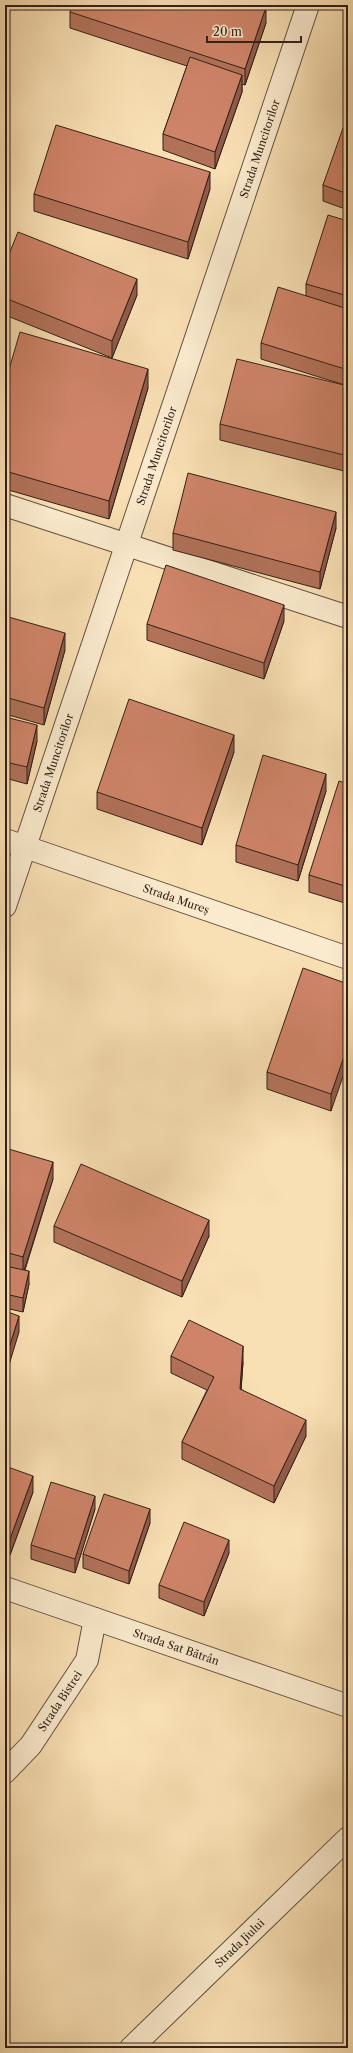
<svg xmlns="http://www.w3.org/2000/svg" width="353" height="2053" font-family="'Libre Caslon Text',serif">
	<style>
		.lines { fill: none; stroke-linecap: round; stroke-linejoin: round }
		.minor-casing { stroke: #64503f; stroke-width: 24 }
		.minor { stroke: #fbebce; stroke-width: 22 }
		.wall { fill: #b2725a; stroke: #332018 }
		.shaded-wall { fill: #915c4a; stroke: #332018 }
		.building { fill: #cf8469; stroke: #332018 }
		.labels { text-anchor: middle; stroke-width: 3; stroke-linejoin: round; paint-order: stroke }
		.street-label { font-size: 11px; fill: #332018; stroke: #fbebce }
	</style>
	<rect width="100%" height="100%" fill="#f9e0b4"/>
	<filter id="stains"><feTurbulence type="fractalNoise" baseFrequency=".005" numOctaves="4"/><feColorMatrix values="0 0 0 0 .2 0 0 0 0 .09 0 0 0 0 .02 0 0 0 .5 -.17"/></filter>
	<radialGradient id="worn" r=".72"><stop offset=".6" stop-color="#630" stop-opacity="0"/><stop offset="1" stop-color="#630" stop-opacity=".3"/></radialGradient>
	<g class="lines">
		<defs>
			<g id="minor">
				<path d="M5 505 348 617"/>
				<path id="s1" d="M5 840 348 958"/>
				<path id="s2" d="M5 906 308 5"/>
				<path id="s3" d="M5 1588 348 1706"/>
				<path id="s4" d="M5 1772 31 1745 87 1660 95 1619"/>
				<path id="s5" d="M131 2048 348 1838"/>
			</g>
		</defs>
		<use href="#minor" class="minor-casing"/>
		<use href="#minor" class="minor"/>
	</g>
	<g class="wall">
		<path d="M264 5H276L275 9Z"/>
		<path d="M70 12 266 23 245 85 242 84V92L215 169 163 150V134L187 66 70 28Z"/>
		<path d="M348 130V210L323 201V185Z"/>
		<path d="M210 189 188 259 34 211V194Z"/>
		<path d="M348 221V386L261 359V343L306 296V284Z"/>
		<path d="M5 264 137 295 112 358 5 315Z"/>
		<path d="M5 383 148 388 109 519 5 489Z"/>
		<path d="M348 386V472L220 440V424Z"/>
		<path d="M336 528 320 589 173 550V533Z"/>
		<path d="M5 616 65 650 44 725 5 714Z"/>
		<path d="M284 621 264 679 147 640V624Z"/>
		<path d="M5 717 37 741 27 784 5 778Z"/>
		<path d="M234 752 202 845 97 809V792Z"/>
		<path d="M348 784V904L309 892V875Z"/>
		<path d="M326 791 298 881 236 862V845Z"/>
		<path d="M348 984 331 1111 267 1089V1072Z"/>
		<path d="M5 1148 53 1179 25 1270 29 1284 23 1312 5 1308Z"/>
		<path d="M54 1226 209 1236 182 1297 54 1242Z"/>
		<path d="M171 1356 243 1362 241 1389 306 1436 274 1503 182 1459V1442L207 1390 171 1373Z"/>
		<path d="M5 1466 33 1492 10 1555 5 1553Z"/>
		<path d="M95 1509 75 1573 31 1559V1545Z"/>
		<path d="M150 1523 129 1584 83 1568V1554Z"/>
		<path d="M229 1553 204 1616 159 1598V1585Z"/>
	</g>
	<g class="shaded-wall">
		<path d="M266 7V23L245 85V69Z"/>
		<path d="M242 75V92L215 169V152Z"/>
		<path d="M210 172V189L188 259V242Z"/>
		<path d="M137 279V295L112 358V341Z"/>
		<path d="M148 369V388L109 519V501Z"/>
		<path d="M336 512V528L320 589V572Z"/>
		<path d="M284 605V621L264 679V663Z"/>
		<path d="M65 633V650L44 725V708Z"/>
		<path d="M37 725V741L27 784V767Z"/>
		<path d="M234 735V752L202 845V828Z"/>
		<path d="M326 774V791L298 881V865Z"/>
		<path d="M348 1045V1062L331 1111V1094Z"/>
		<path d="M53 1162V1179L23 1274V1257Z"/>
		<path d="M209 1220V1236L182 1297V1281Z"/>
		<path d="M29 1271V1284L23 1312V1298Z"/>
		<path d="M19 1316V1332L5 1378V1361Z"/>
		<path d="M243 1346V1362L240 1405V1389Z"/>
		<path d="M306 1420V1436L274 1503V1486Z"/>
		<path d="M33 1476V1492L10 1555V1539Z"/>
		<path d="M95 1496V1509L75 1573V1559Z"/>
		<path d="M150 1509V1523L129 1584V1571Z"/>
		<path d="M229 1540V1553L204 1616V1602Z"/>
	</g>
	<g class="building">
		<path d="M72 5H261L266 7 245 69 70 12Z"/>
		<path d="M190 57 242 75 215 152 163 134Z"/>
		<path d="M56 125 210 172 188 242 34 194Z"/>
		<path d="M343 128 348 130V194L323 185Z"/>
		<path d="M328 215 348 221V296L306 284Z"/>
		<path d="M18 232 137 279 112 341 5 298V264Z"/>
		<path d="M278 287 348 309V370L261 343Z"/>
		<path d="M20 332 148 369 109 501 5 471V383Z"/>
		<path d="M237 359 348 386V456L220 424Z"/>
		<path d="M188 473 336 512 320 572 173 533Z"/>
		<path d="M166 565 284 605 264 663 147 624Z"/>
		<path d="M5 616 65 633 44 708 5 697Z"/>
		<path d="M129 699 234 735 202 828 97 792Z"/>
		<path d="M5 717 37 725 27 767 5 762Z"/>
		<path d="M263 755 326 774 298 865 236 845Z"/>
		<path d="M339 781 348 784V887L309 875Z"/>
		<path d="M303 968 348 984V1045L331 1094 267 1072Z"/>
		<path d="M5 1148 53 1162 23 1257 5 1252Z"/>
		<path d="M81 1164 209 1220 182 1281 54 1226Z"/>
		<path d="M5 1266 29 1271 23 1298 5 1294Z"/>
		<path d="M5 1311 19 1316 5 1361Z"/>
		<path d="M189 1320 243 1346 240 1389 306 1420 274 1486 182 1442 214 1377 171 1356Z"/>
		<path d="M5 1466 33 1476 10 1539 5 1537Z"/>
		<path d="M51 1482 95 1496 75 1559 31 1545Z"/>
		<path d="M104 1494 150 1509 129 1571 83 1554Z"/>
		<path d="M184 1522 229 1540 204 1602 159 1585Z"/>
	</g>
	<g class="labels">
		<g class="street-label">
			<text dy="4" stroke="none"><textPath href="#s2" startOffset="799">Strada Muncitorilor</textPath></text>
			<text dy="4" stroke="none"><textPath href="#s2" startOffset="475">Strada Muncitorilor</textPath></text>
			<text dy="4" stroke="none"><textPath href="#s2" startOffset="151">Strada Muncitorilor</textPath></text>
			<text dy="4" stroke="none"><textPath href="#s1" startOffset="181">Strada Mureș</textPath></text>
			<text dy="4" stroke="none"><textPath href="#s3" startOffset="181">Strada Sat Bătrân</textPath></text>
			<text dy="4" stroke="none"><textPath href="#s4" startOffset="90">Strada Bistrei</textPath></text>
			<text dy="4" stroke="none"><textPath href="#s5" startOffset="151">Strada Jiului</textPath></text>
		</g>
	</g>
	<rect width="353" height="2053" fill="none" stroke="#f9e0b4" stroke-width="20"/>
	<rect x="6" y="6" width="341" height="2041" fill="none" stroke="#332018" stroke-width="2"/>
	<rect x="10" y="10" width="333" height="2033" fill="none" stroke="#332018"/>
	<path d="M207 36v6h94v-6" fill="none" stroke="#332018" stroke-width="2"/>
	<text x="213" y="36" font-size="12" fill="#332018" stroke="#fbebce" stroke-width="3" paint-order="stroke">20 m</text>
	<rect width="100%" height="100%" filter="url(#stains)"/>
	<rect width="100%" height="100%" fill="url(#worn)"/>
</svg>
